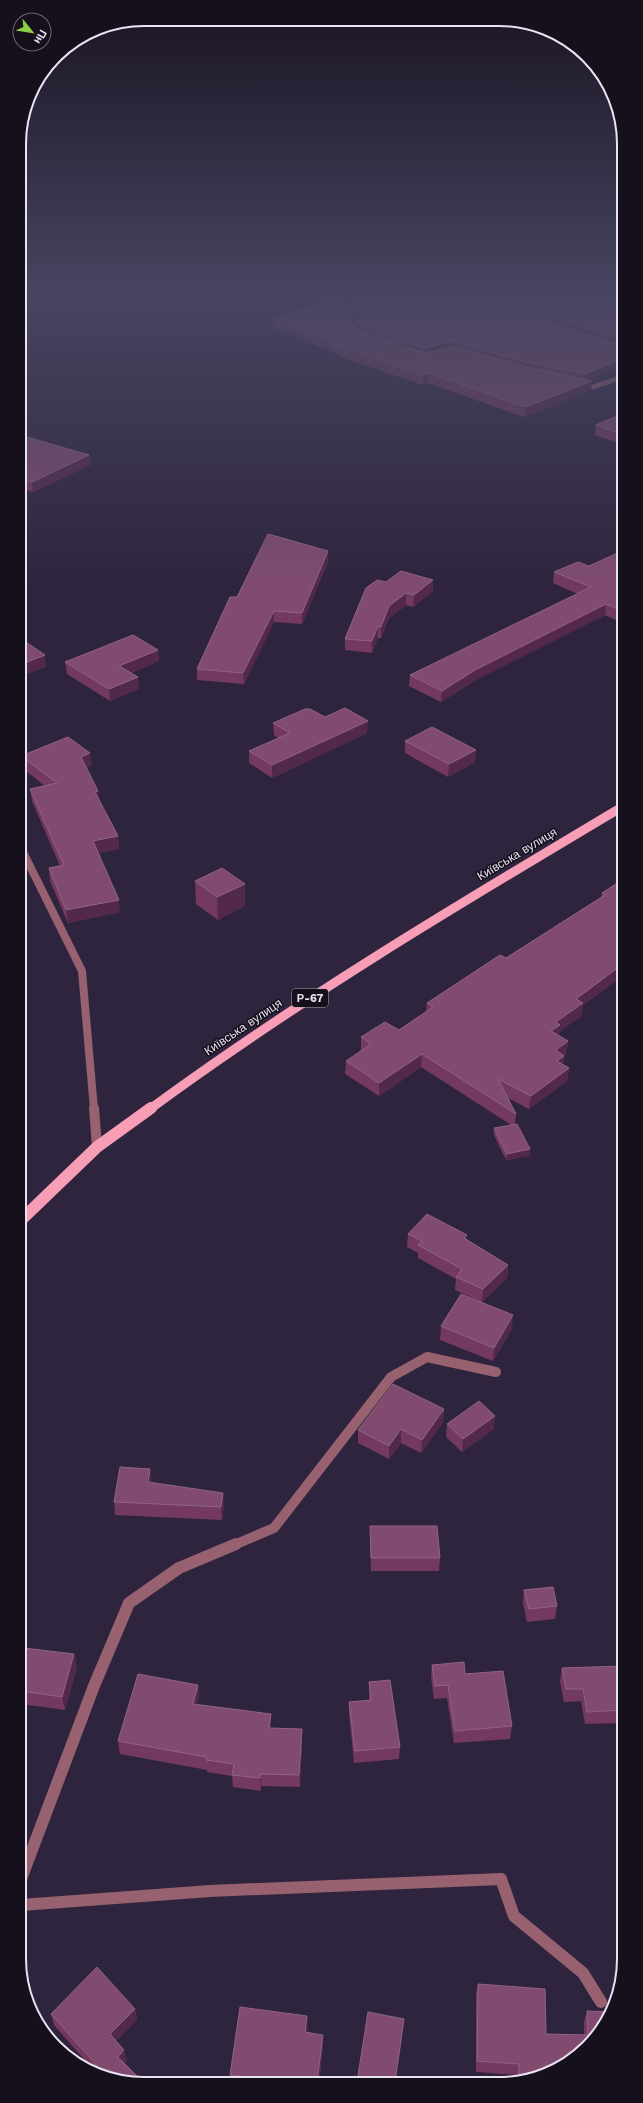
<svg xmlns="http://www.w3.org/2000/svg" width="643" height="2103" font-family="'Work Sans',sans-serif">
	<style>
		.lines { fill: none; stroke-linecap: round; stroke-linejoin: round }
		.minor-far3 { stroke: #97616f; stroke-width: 4.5 }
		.minor-far2 { stroke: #97616f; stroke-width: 8 }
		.minor-far1 { stroke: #97616f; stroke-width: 10 }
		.minor { stroke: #97616f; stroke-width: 12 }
		.primary-far1 { stroke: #f79eb6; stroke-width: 9 }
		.primary { stroke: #f79eb6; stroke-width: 12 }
		.wall { fill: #73395f; fill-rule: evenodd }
		.shaded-wall { fill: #52294b }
		.building { fill: #804b6f; stroke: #906384 }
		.labels { text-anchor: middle; stroke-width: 3; stroke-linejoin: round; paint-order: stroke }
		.shield { fill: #15101b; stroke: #a9a3b2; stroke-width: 1 }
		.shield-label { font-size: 11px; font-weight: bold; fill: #e9e2f3 }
		.street-label { font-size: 12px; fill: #e9e2f3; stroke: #15101b }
		.rim { fill: none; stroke: #e9e2f3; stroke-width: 2 }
	</style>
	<rect width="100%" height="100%" fill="#2f243d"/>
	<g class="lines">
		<g class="minor-far3">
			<path d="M305 292 339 305"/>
			<path d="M350 308 361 312 365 319 353 326 354 333 358 335"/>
			<path d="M581 385 593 387 622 377"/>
		</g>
		<path class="minor-far2" d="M20 846 82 971 94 1109"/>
		<g class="minor-far1">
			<path d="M94 1108 97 1147"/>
			<path d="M234 1545 274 1528 391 1377 427 1357 496 1372"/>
		</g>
		<g class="minor">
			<path d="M21 1879 94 1686 129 1603 179 1568 236 1544"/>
			<path d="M21 1905 210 1891 501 1879 514 1916 583 1973 601 2002"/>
		</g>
		<path class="primary-far1" d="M150 1109C301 998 461 903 622 807"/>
		<path class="primary" d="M20 1221 97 1147 151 1108"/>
	</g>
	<g class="wall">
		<path d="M200 292H262L229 303Z"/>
		<path d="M335 292H451L518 313 452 292H622V367L588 380 591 390 524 417 428 383 423 385 335 355V352L314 345V343L273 328V319L350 303V297ZM359 308 363 309 367 315 357 321V329L351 326V324L360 318V308Z"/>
		<path d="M622 414V444L595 435 596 425Z"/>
		<path d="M20 435 89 455 90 465 33 492 20 488Z"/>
		<path d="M622 551V623L605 615 474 681 441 702 409 686 410 675 578 594 553 583 554 572 589 566Z"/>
		<path d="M328 562 302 624 274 622 244 684 197 680V669L237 597Z"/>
		<path d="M433 580V591L413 607 406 605 389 618 381 638H378L372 653 345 650V639L386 582Z"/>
		<path d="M158 650 159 661 131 673 139 689 110 701 67 674 65 662Z"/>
		<path d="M325 717 367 733 272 778 249 763V751L278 738 274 735 273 723Z"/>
		<path d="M405 741 475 762 448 777 405 753Z"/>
		<path d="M21 756 92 765 86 768 99 800 118 836 119 849 98 853 120 912 68 923 50 881 49 868 60 866 32 801 30 789 45 786 22 768Z"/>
		<path d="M622 880 623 978 621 977 583 1005 581 1016 559 1032V1036L568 1041 566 1054 564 1056 563 1065 569 1068 567 1081 529 1109 508 1098 516 1114 515 1124 530 1156 506 1160 494 1135V1128L511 1125 421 1067 379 1096 345 1074 346 1061 361 1051V1037L399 1030 426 1012 427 1003 506 958 601 897 602 893Z"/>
		<path d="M195 881 245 906 218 920 196 904Z"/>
		<path d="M408 1234 467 1240 508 1265 507 1278 482 1302 455 1290 456 1279 418 1258V1253L407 1247Z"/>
		<path d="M441 1326 512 1329 493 1361 440 1340Z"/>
		<path d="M444 1409 443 1422 421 1453 401 1443 389 1459 358 1443V1430Z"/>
		<path d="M447 1424 494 1429 462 1452 446 1437Z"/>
		<path d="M152 1482 224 1506 222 1520 115 1515 114 1502Z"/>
		<path d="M370 1526 440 1558 439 1571H371L370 1539Z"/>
		<path d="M524 1590 557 1606 555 1619 527 1622 523 1603Z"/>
		<path d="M74 1654 77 1667 65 1710 21 1704V1657Z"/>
		<path d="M432 1665 465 1674 512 1726 510 1739 454 1743 447 1698 434 1699 431 1677Z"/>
		<path d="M623 1666V1723L585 1724 581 1701 564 1702 560 1681 562 1668Z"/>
		<path d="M369 1682 400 1747 399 1759 354 1763 349 1714V1702L369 1700Z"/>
		<path d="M198 1685 199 1698 197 1704 271 1726V1728L302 1729V1741L300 1787 261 1786V1791L233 1787 232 1776 207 1772V1770L120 1754 118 1741Z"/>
		<path d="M478 1984 546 2034 584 2035V2022L587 2011 611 2012 561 2067 523 2082H517V2075L476 2072V1995Z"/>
		<path d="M135 2009 137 2020 116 2041 127 2061 124 2063 120 2082 97 2074 54 2025 51 2014Z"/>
		<path d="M308 2027 307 2032 323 2046 319 2082H231L230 2075Z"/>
	</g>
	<g class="shaded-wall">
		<path d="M239 292H262L229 303V295Z"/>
		<path d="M360 308V318L349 325 350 316Z"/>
		<path d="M452 341V348L425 355V348Z"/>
		<path d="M622 359V367L585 381V374Z"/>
		<path d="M428 373V383L423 385V375Z"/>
		<path d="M592 381 591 390 524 417 525 407Z"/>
		<path d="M89 455 90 465 33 492 32 482Z"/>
		<path d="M328 551V562L302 624V613Z"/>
		<path d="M433 580V591L413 607 414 595Z"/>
		<path d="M406 593V605L389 618 381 638V627L389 606Z"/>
		<path d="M606 604 605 615 474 681 441 702 442 691 475 670Z"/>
		<path d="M274 611V622L244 684 243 673Z"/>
		<path d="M378 626V638L372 653V641Z"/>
		<path d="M158 650 159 661 120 677 119 666Z"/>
		<path d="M45 655 46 667 20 677V665Z"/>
		<path d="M138 677 139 689 110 701 109 689Z"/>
		<path d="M368 721 367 733 272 778V765Z"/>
		<path d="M476 750 475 762 448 777 449 764Z"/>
		<path d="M90 753 92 765 82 769 81 757Z"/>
		<path d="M98 791 100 803 95 792Z"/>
		<path d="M118 836 119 849 94 854 93 841Z"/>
		<path d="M245 884V906L218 920 217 897Z"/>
		<path d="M119 900 120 912 68 923 66 910Z"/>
		<path d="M623 964 621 977 583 1005 581 1016 559 1032 558 1038 551 1031 556 1022 576 999Z"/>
		<path d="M568 1041 566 1054 564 1056 563 1069 555 1074 556 1050Z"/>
		<path d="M422 1054 421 1067 379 1096V1083Z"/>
		<path d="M569 1068 567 1081 529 1109 531 1096Z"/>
		<path d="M530 1149V1156L506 1160 507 1154Z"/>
		<path d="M467 1235 466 1248 464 1238Z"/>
		<path d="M508 1265 507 1278 482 1302 483 1289Z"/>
		<path d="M513 1315 512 1329 493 1361 494 1348Z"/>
		<path d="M444 1409 443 1422 421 1453 422 1440Z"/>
		<path d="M495 1416 494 1429 462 1452 463 1439Z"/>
		<path d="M401 1429V1443L389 1459V1446Z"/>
		<path d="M150 1469 152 1482 150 1495 148 1482Z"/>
		<path d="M223 1493 224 1506 222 1520 221 1507Z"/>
		<path d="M74 1654 77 1667 65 1710 62 1697Z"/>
		<path d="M198 1685 199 1698 194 1717 193 1704Z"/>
		<path d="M271 1714V1726L269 1740V1728Z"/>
		<path d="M302 1729V1741L300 1787 299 1775Z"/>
		<path d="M261 1774V1791L260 1778Z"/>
		<path d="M135 2009 137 2020 112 2045 110 2034Z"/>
		<path d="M307 2016 308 2027 305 2043V2032Z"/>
		<path d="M404 2019 403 2030 396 2082H395Z"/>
		<path d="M323 2035V2046L319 2082H317Z"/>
		<path d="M124 2050 127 2061 120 2068 118 2057Z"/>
	</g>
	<g class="building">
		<path d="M220 292H239L229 295Z"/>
		<path d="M357 292H451L622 346V359L585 374 526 362 452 341 425 348 393 338 358 323 357 321 368 314 369 310 363 301 350 297 361 293Z"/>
		<path d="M475 292H622V339Z"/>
		<path d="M338 299 359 306 360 308 350 316 351 326 391 343 425 353 451 346 525 367 592 381 525 407 428 373 423 375 335 345 339 344 314 335H315L273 319Z"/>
		<path d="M622 414V434L596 425Z"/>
		<path d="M20 435 89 455 32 482 20 478Z"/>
		<path d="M268 534 328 551 302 613 274 611 243 673 197 669 230 597H237Z"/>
		<path d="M622 551V611L606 604 475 670 442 691 410 675 591 587 554 572 578 562 589 566Z"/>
		<path d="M401 571 433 580 414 595 406 593 389 606 381 627 378 626 372 641 345 639 366 588 377 580 386 582Z"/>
		<path d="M133 635 158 650 119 666 138 677 109 689 65 662Z"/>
		<path d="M20 638 45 655 20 665Z"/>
		<path d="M345 708 368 721 272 765 249 751 290 733 273 723 305 709H310L325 717Z"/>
		<path d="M432 727 476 750 449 764 405 741Z"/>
		<path d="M68 737 90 753 81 757 98 791 95 792 118 836 93 841 119 900 66 910 49 868 64 865 30 789 57 783 21 756Z"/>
		<path d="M222 868 245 884 217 897 195 881Z"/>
		<path d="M622 880 623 938 620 939 623 941V964L576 999 583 1003 556 1022 560 1025 551 1031 568 1041 556 1050 564 1056 557 1061 569 1068 531 1096 498 1079 516 1114 422 1054 379 1083 346 1061 371 1044 361 1037 385 1022 399 1030 433 1007 427 1003 500 955 506 958 605 895 602 893Z"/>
		<path d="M517 1124 530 1149 507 1154 494 1128Z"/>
		<path d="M427 1214 467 1235 464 1238 508 1265 483 1289 456 1277 462 1269 418 1245 422 1241 408 1234Z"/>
		<path d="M461 1294 513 1315 494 1348 441 1326Z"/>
		<path d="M393 1384 444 1409 422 1440 401 1429 389 1446 358 1430Z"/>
		<path d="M479 1401 495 1416 463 1439 447 1424Z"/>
		<path d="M120 1467 150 1469 148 1482 223 1493 221 1507 114 1502Z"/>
		<path d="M370 1526H437L440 1558H371Z"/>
		<path d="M553 1587 557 1606 529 1609 524 1590Z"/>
		<path d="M24 1648 74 1654 62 1697 21 1691V1657Z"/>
		<path d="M464 1662 465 1674 503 1671 512 1726 455 1731 448 1685 435 1686 432 1665Z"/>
		<path d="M623 1666V1710L587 1712 583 1689H566L562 1668Z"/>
		<path d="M138 1674 198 1685 193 1704 271 1714 269 1728 302 1729 299 1775 261 1774 260 1778 232 1775 234 1764 206 1760V1757L118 1741Z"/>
		<path d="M390 1680 400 1747 355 1751 349 1702 371 1700 369 1682Z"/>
		<path d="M97 1967 135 2009 110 2034 124 2050 118 2057 143 2082H120L107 2077 51 2014Z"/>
		<path d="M478 1984 545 1989 546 2034 588 2035 587 2011 611 2012 593 2042 561 2067H558V2069L523 2082H519V2064L477 2061Z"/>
		<path d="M240 2007 307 2016 305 2032 323 2035 317 2082H281L230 2075Z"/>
		<path d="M368 2012 404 2019 395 2082H357Z"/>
	</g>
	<linearGradient id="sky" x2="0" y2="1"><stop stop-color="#1a1422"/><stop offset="0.5" stop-color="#474562"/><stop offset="1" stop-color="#474562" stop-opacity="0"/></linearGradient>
	<rect width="643" height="587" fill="url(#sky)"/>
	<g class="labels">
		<rect class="shield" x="292" y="989" width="36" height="18" rx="3"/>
		<g class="shield-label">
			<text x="310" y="1002">Р-67</text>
		</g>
		<g class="street-label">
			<text transform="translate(517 854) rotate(-31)" y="4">Київська вулиця</text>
			<text transform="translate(243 1027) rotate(-34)" y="4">Київська вулиця</text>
		</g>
	</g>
	<path d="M0 0H643V2103H0ZM144 26H499A118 118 0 0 1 617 144V1959A118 118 0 0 1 499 2077H144A118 118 0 0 1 26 1959V144A118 118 0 0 1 144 26Z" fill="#15101b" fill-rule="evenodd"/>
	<path class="rim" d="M144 26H499A118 118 0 0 1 617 144V1959A118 118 0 0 1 499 2077H144A118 118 0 0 1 26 1959V144A118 118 0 0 1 144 26Z"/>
	<g transform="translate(32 32) rotate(120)"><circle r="19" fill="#15101b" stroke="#6a6471"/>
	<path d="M0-3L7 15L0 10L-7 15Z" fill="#8dce44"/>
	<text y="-6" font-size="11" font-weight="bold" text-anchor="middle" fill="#e9e2f3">Пн</text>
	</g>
</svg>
